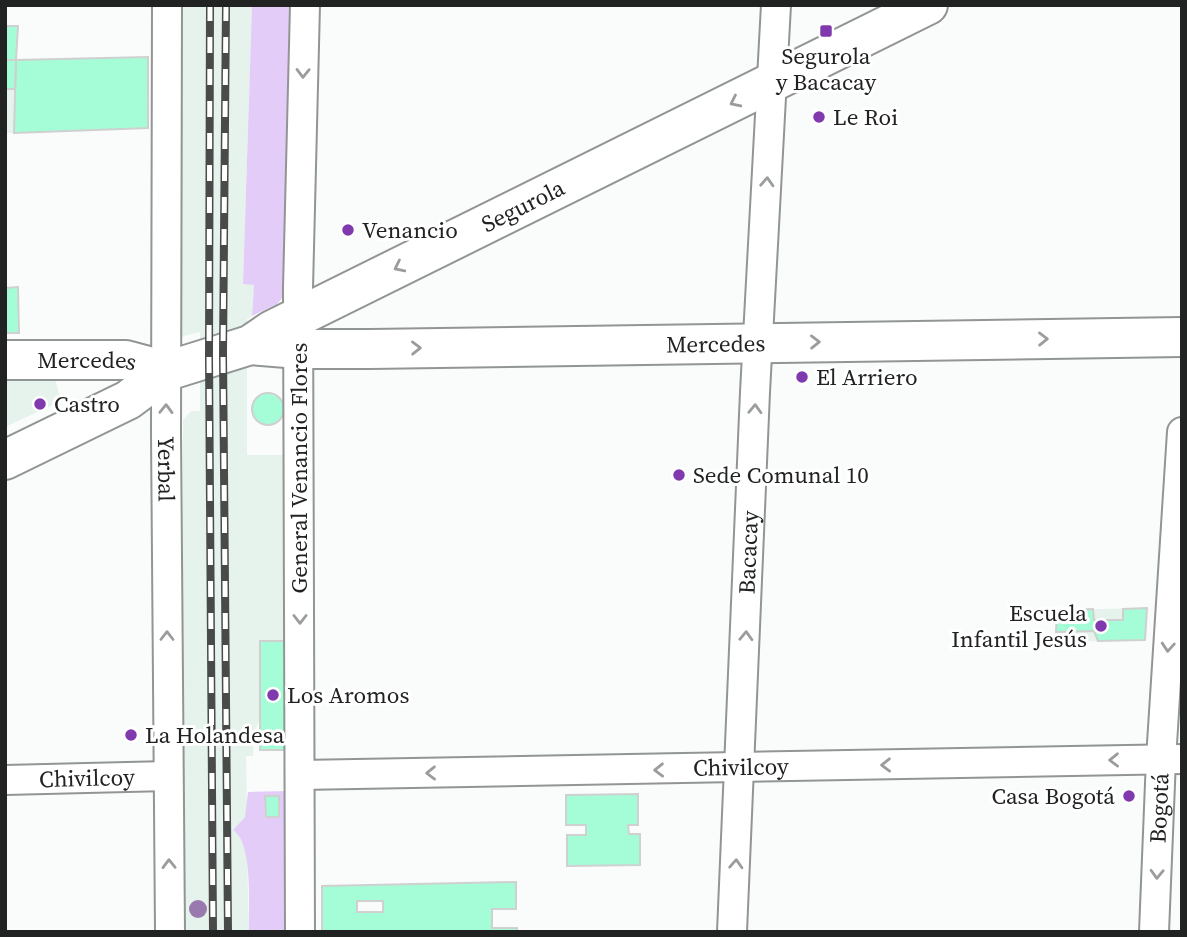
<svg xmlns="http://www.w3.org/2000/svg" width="1187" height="937" font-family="'Source Serif 4',serif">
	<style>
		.built { fill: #e6f2ec }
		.green { fill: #e4ccf9 }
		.building { fill: #a5fdd7; stroke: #ced1cf; stroke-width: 2; fill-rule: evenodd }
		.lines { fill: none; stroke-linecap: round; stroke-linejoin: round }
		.street-casing { stroke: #919593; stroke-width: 32 }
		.secondary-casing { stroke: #919593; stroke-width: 42 }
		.street { stroke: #fff; stroke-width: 28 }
		.secondary { stroke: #fff; stroke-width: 38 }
		.rail-casing { stroke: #494b4a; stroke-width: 8 }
		.rail { stroke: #fff; stroke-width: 5; stroke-dasharray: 16; stroke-linecap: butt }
		.tree { fill: #9a79af }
		.oneway { stroke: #9b9c9c }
		.poi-dot { fill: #803aad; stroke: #fff; stroke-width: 2.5 }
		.labels { text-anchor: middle; stroke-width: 6; stroke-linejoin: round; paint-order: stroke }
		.poi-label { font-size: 23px; fill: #212322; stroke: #fff; text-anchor: start }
		.street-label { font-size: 23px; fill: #212322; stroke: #fff }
	</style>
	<rect width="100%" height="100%" fill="#f9fcfb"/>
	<g class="built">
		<path d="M181 5H252L243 283 254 285 252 316 247 319V455H286V641L260 642V719L253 735V756H246L247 810 245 817 233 830 238 833 247 852 249 932H182L183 420 191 411H200V332L180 337Z"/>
		<path d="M5 26H18L14 133H5Z"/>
		<path d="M55 379 61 401 5 427V380Z"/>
		<path d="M1147 608 1145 640 1057 642V610Z"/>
	</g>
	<g class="green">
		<path d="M252 5H295L285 295 277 304 252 316 254 285 243 284Z"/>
		<path d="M287 791 291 932H249C248 909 254 843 233 830L245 817 248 792Z"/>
	</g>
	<g class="building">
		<path d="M5 26H18L16 60H5Z"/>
		<path d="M148 57V128L14 133 16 60Z"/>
		<path d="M5 60H16L15 89H5Z"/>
		<path d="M18 287 19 333H5V288Z"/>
		<circle cx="268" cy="409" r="16"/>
		<path d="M1147 608 1145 640 1098 641 1094 631 1056 632 1057 610 1093 609 1094 620H1123V609Z"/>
		<rect x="260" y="641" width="26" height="109"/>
		<path d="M638 794V825H628L629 834H640V865L567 866V835H586V825H566V795Z"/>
		<path d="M265 796H279V817H266Z"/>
		<path d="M516 882V909H492V928H517V932H322V886ZM357 901H383V912H357Z"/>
	</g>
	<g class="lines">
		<defs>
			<g id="street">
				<path id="s1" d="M167 5 166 432 170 932"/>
				<path id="s2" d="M300 775 1182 759"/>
				<path id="s3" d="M5 780 168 776"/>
				<path d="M300 932 298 288 305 5"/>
				<path id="s4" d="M732 932 755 392 776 5"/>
				<path id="s5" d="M1154 932 1161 759 1182 432"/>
			</g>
			<g id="secondary">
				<path id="s6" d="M250 345 299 349H370L1182 337"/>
				<path id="s7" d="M5 360H126L167 371"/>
				<path id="s8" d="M5 460 128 400 167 371 250 345 272 330 928 5"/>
			</g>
		</defs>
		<use href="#street" class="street-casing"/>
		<use href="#secondary" class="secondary-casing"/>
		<use href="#street" class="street"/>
		<use href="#secondary" class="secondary"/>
		<defs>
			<g id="rail">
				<path d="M210 5 209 358 213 932"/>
				<path d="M226 5 223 354 228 932"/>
			</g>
		</defs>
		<use href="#rail" class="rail-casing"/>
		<use href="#rail" class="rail"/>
	</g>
	<circle class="tree" cx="198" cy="909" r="9"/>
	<defs><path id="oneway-chevron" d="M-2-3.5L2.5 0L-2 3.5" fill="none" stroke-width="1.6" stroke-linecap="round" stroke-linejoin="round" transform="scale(1.75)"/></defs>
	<g class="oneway">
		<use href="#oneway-chevron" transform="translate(303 73) rotate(91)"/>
		<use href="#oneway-chevron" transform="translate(735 102) rotate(154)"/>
		<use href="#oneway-chevron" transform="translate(767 182) rotate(-87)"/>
		<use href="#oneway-chevron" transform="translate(399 267) rotate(154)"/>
		<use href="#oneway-chevron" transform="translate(1043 339) rotate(-1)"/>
		<use href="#oneway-chevron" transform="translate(815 342) rotate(-1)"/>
		<use href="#oneway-chevron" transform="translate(416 348) rotate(-1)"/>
		<use href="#oneway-chevron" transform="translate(166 409) rotate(-89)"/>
		<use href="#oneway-chevron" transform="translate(755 409) rotate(-88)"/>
		<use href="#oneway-chevron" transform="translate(300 619) rotate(90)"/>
		<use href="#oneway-chevron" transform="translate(167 636) rotate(-90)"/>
		<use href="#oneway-chevron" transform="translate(746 636) rotate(-88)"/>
		<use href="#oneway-chevron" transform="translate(1168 647) rotate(94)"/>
		<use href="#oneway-chevron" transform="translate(1114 760) rotate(179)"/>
		<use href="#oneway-chevron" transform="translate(886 765) rotate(179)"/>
		<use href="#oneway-chevron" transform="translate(659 770) rotate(179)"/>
		<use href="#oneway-chevron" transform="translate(431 773) rotate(179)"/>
		<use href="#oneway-chevron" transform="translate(169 864) rotate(-91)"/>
		<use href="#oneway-chevron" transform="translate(736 864) rotate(-87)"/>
		<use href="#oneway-chevron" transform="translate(1157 874) rotate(92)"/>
	</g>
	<g class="poi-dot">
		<rect x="819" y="24" width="14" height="14" rx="3.5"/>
		<circle cx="819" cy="117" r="7"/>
		<circle cx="348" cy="230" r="7"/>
		<circle cx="802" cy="377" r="7"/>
		<circle cx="40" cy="404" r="7"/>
		<circle cx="679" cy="475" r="7"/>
		<circle cx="1101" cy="626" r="7"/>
		<circle cx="273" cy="695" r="7"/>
		<circle cx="131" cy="735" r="7"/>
		<circle cx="1129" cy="796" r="7"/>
	</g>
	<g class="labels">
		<g class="poi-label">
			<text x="826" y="64" text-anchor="middle">Segurola<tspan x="826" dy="26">y Bacacay</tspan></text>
			<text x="833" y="125">Le Roi</text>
			<text x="362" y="238">Venancio</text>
			<text x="816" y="385">El Arriero</text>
			<text x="54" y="412">Castro</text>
			<text x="693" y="483">Sede Comunal 10</text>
			<text x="1087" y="621" text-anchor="end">Escuela<tspan x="1087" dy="26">Infantil Jesús</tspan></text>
			<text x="287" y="703">Los Aromos</text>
			<text x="145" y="743">La Holandesa</text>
			<text x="1115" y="804" text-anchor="end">Casa Bogotá</text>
		</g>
		<g class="street-label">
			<text dy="8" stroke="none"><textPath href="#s8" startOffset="579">Segurola</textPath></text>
			<text dy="8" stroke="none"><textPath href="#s6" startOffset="466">Mercedes</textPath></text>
			<text dy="8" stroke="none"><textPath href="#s7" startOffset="82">Mercedes</textPath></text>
			<text transform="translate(299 468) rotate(-90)" y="8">General Venancio Flores</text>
			<text dy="8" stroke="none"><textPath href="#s1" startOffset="464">Yerbal</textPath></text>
			<text dy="8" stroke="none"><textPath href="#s4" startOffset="380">Bacacay</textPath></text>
			<text dy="8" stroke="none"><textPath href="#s2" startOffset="441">Chivilcoy</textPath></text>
			<text dy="8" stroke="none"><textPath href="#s3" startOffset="82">Chivilcoy</textPath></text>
			<text dy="8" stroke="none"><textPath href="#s5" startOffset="124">Bogotá</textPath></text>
		</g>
	</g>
	<rect width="1187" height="937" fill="none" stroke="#212322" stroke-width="14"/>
</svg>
